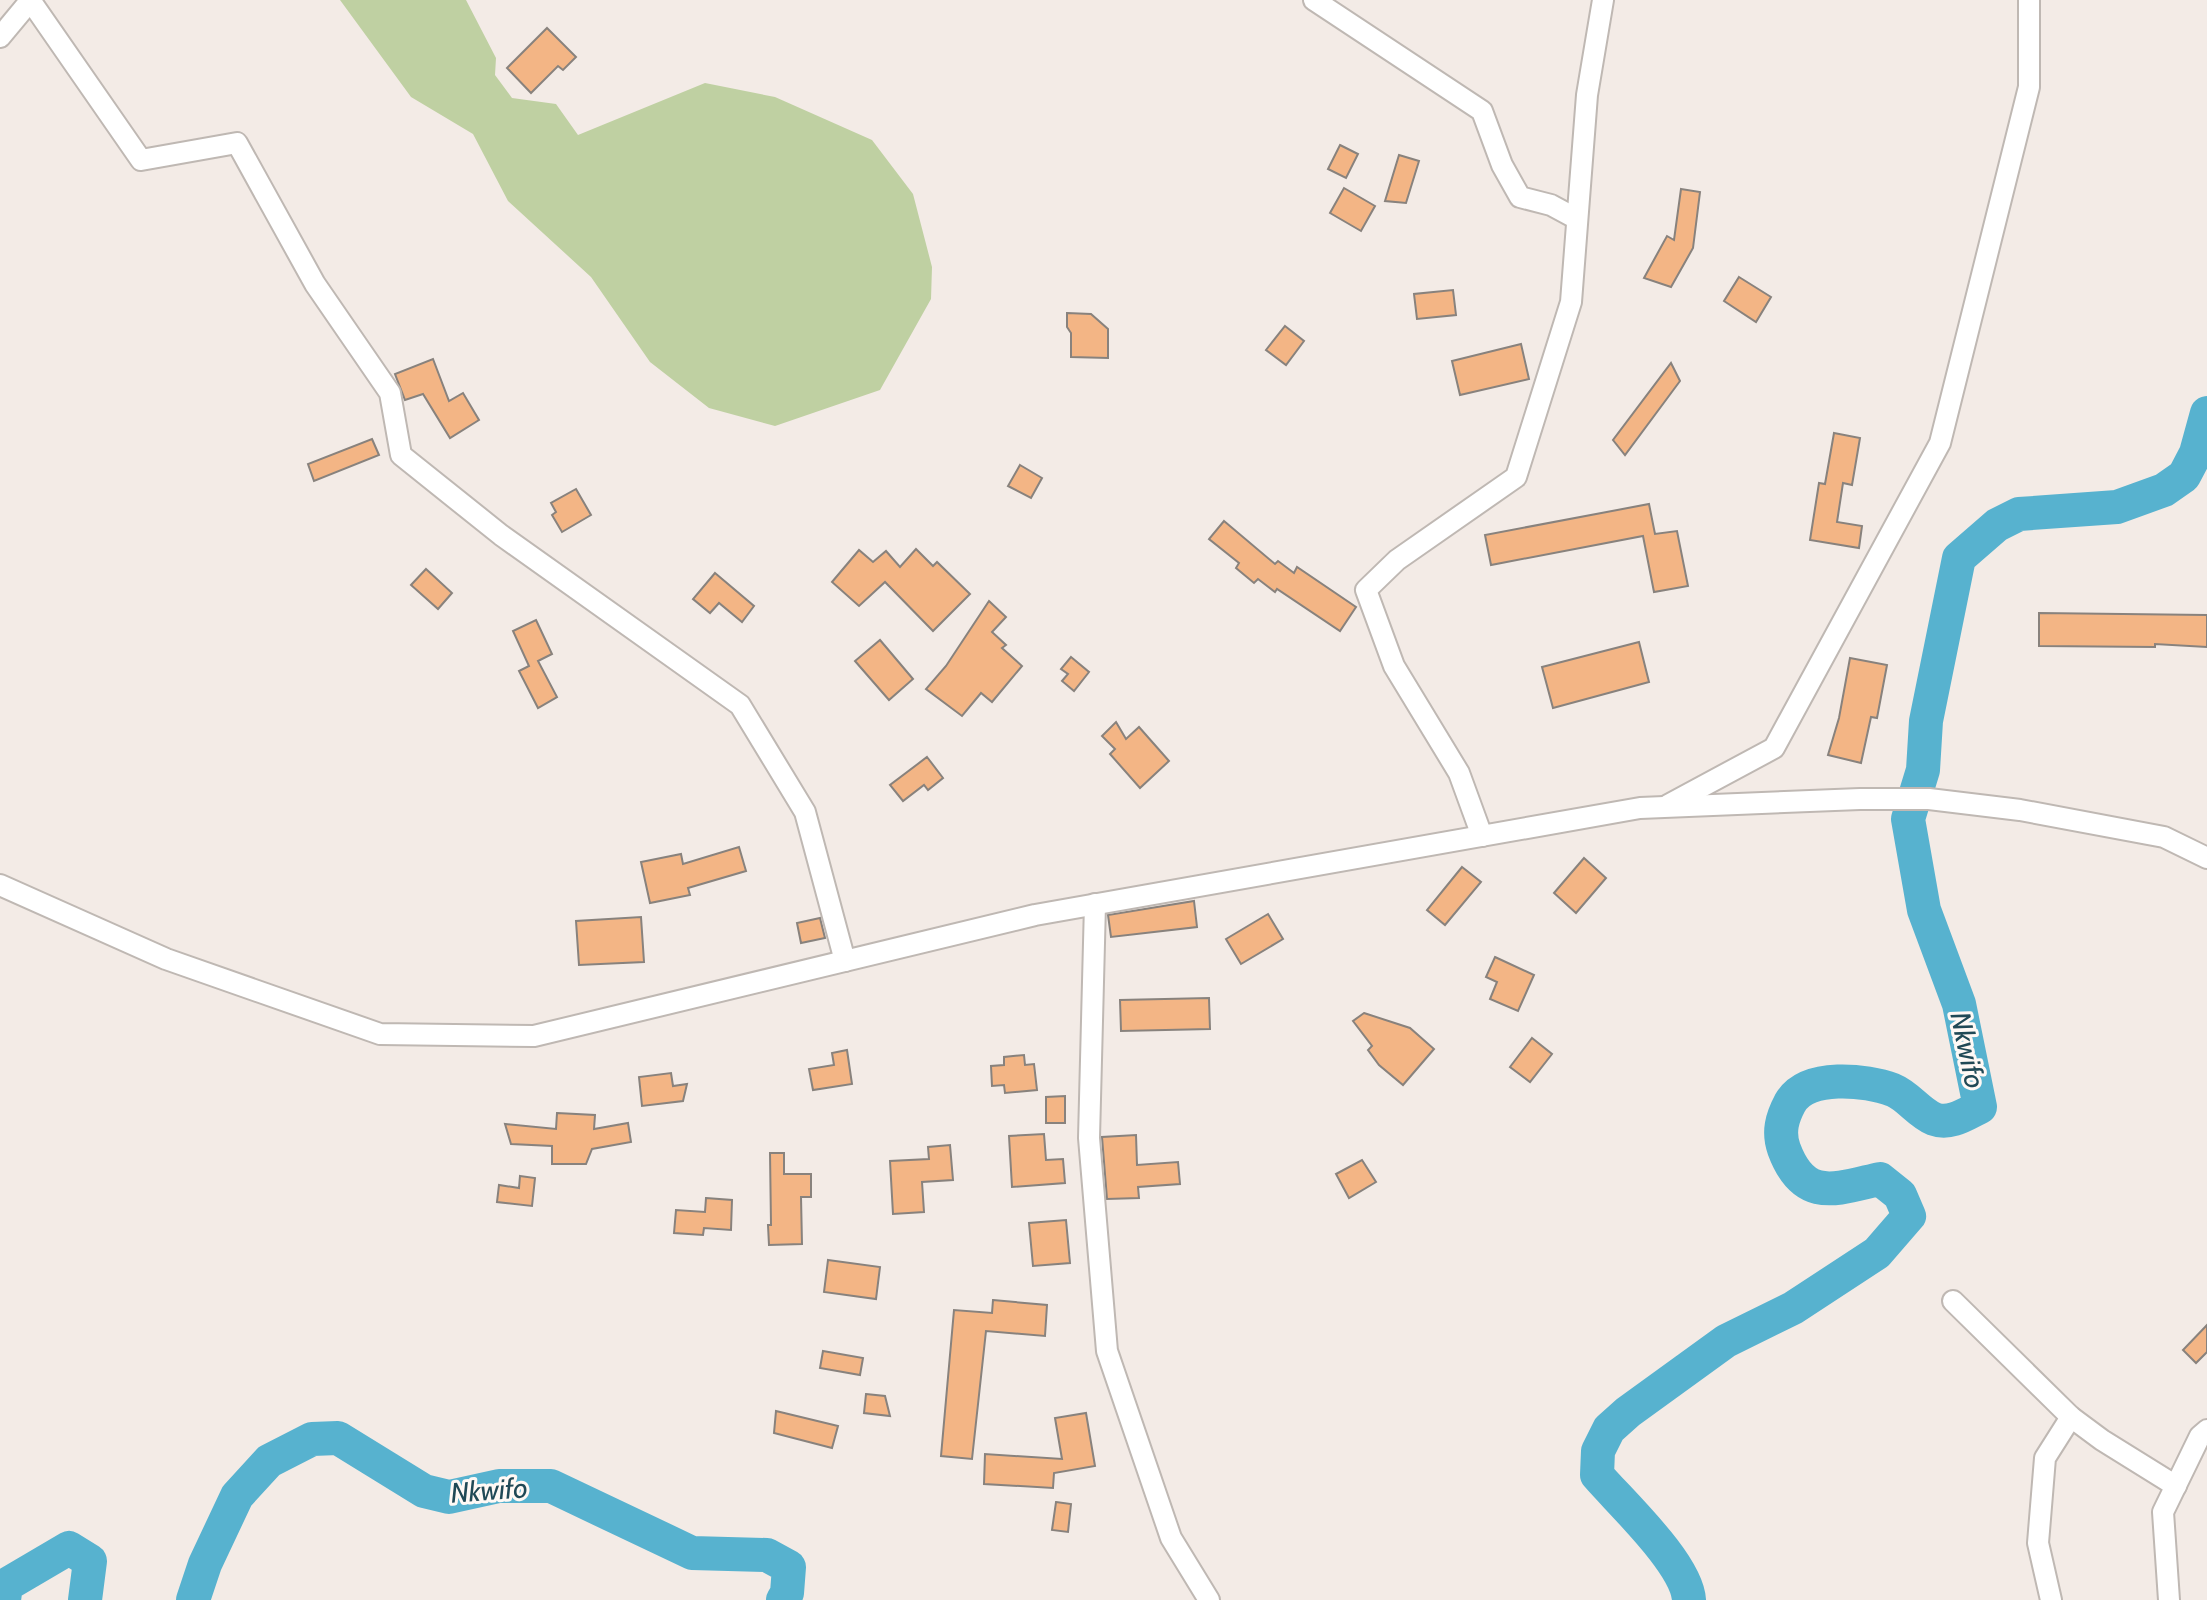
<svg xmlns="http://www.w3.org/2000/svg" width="2207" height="1600" font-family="Cabin,sans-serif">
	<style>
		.green { fill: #bfd0a2 }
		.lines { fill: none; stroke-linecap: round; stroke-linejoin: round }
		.river { stroke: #57b2cf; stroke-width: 34 }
		.building { fill: #f3b585; stroke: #88827d; stroke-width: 2 }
		.street-casing { stroke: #bfb8b3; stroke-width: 24 }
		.street { stroke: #fff; stroke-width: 20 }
		.labels { text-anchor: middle; stroke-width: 6; stroke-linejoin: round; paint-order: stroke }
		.water-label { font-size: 28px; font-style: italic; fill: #204956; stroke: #fff9f5 }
	</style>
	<rect width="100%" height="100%" fill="#f3ebe6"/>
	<path class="green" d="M340 0H466L496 58 495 75 512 98 556 104 578 135 705 83 775 97 872 140 913 194 932 267 931 299 880 390 775 426 709 408 650 362 591 277 508 201 473 134 411 97Z"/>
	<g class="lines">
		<g class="river">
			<path d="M4 1600 6 1585 69 1548 90 1561 85 1600"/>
			<path d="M193 1600 205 1564 237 1496 269 1461 312 1439 338 1438 424 1491 449 1497 499 1486H551L692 1553 767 1555 789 1567 787 1593 783 1600"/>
			<path d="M1689 1600C1687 1564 1622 1504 1597 1475L1598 1451 1609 1429 1628 1412 1726 1341 1793 1308 1877 1253 1909 1216 1900 1195 1880 1179C1835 1189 1804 1203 1784 1149 1778 1132 1782 1118 1790 1103 1807 1073 1866 1080 1893 1090 1908 1096 1919 1113 1934 1119 1950 1125 1966 1114 1980 1107L1959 1004 1924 910 1908 819 1923 770 1926 721 1959 558 1997 525 2019 514 2117 507 2164 490 2184 476 2196 453 2207 413"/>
		</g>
	</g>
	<g class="building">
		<path d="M547 28 576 57 563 70 558 66 531 93 507 68Z"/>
		<path d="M1340 145 1358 154 1346 178 1328 169Z"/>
		<path d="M1399 155 1419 161 1406 203 1385 201Z"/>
		<path d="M1344 188 1375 206 1361 231 1330 213Z"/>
		<path d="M1681 189 1700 192 1693 248 1671 287 1644 278 1667 236 1674 240Z"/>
		<path d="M1739 277 1771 297 1756 322 1724 301Z"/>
		<path d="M1453 290 1456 315 1417 319 1414 294Z"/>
		<path d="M1067 313 1091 314 1108 329V358L1071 357V333L1067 327Z"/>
		<path d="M1285 326 1304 341 1286 365 1266 350Z"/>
		<path d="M1521 344 1529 379 1460 395 1452 361Z"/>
		<path d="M433 359 449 401 463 393 479 420 450 438 423 394 405 400 395 374Z"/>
		<path d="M1671 363 1680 381 1625 455 1613 440Z"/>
		<path d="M1834 433 1860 438 1852 485 1843 483 1837 522 1862 526 1859 548 1810 540 1819 483 1825 484Z"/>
		<path d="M372 439 379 455 314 481 308 464Z"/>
		<path d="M1020 465 1042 478 1031 498 1008 486Z"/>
		<path d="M576 489 591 515 562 532 552 515 556 512 551 503Z"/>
		<path d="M1649 504 1655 534 1677 531 1688 586 1654 592 1643 536 1491 565 1485 535Z"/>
		<path d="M1224 521 1275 564 1278 561 1294 573 1297 567 1356 607 1340 631 1277 589 1275 592 1258 579 1254 583 1236 568 1239 563 1209 539Z"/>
		<path d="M916 549 933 566 937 562 970 594 933 631 885 582 859 606 832 582 859 550 873 562 886 551 900 567Z"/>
		<path d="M426 569 452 593 438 609 411 585Z"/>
		<path d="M715 573 754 606 742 622 719 603 710 613 693 599Z"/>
		<path d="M989 601 1006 617 992 632 1006 645 1002 648 1022 666 992 702 981 693 962 716 926 689 946 666Z"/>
		<path d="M2039 613 2207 615V647L2155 644V647L2039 646Z"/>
		<path d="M536 620 552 654 538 661 557 697 538 708 519 671 529 666 513 631Z"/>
		<path d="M880 640 913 679 889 700 855 661Z"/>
		<path d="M1639 642 1649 682 1553 708 1542 667Z"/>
		<path d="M1071 657 1089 672 1074 691 1062 681 1068 674 1061 669Z"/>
		<path d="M1850 658 1887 665 1877 718 1871 717 1861 763 1828 755 1839 718Z"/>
		<path d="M1116 722 1126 739 1139 727 1169 761 1140 788 1110 754 1115 749 1102 736Z"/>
		<path d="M927 757 943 778 928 790 924 785 903 801 890 785Z"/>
		<path d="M739 847 746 871 688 888 690 895 650 903 641 862 681 854 683 864Z"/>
		<path d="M1584 858 1606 878 1576 913 1554 893Z"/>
		<path d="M1462 867 1481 882 1445 925 1427 910Z"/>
		<path d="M1194 901 1197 927 1111 937 1108 915Z"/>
		<path d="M1268 914 1283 939 1241 964 1226 939Z"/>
		<path d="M641 917 644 962 579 965 576 921Z"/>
		<path d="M820 918 825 938 801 943 797 923Z"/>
		<path d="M1495 957 1534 975 1518 1011 1490 999 1497 982 1486 977Z"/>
		<path d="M1209 998 1210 1029 1121 1031 1120 1000Z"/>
		<path d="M1364 1013 1410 1028 1434 1049 1403 1085 1379 1065 1368 1050 1372 1046 1353 1021Z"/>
		<path d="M1532 1038 1552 1054 1530 1082 1510 1067Z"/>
		<path d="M847 1050 852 1084 813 1090 809 1069 834 1065 832 1053Z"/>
		<path d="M1024 1055 1025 1065 1034 1064 1037 1090 1005 1093 1004 1085 992 1086 991 1066 1004 1065V1057Z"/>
		<path d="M671 1073 673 1086 687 1084 683 1101 642 1106 639 1077Z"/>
		<path d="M1065 1096V1123H1046V1097Z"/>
		<path d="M557 1113 595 1115 594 1129 628 1123 631 1142 592 1149 586 1164H552V1146L511 1144 505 1124 556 1129Z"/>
		<path d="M1044 1134 1046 1160 1063 1159 1065 1183 1012 1187 1009 1136Z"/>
		<path d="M1136 1135 1137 1165 1178 1162 1180 1184 1138 1187 1139 1198 1107 1199 1102 1137Z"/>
		<path d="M950 1145 953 1180 922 1182 924 1212 893 1214 890 1161 929 1159 928 1147Z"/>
		<path d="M770 1153H784V1174H811V1197H801L802 1244 769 1245 768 1225H771Z"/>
		<path d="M1362 1160 1376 1182 1349 1198 1336 1174Z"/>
		<path d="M520 1176 535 1178 532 1206 497 1202 499 1185 519 1188Z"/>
		<path d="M706 1198 732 1200 731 1230 704 1228 703 1235 674 1233 676 1210 705 1212Z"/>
		<path d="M1066 1220 1070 1263 1033 1266 1029 1223Z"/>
		<path d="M828 1260 880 1267 876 1299 824 1292Z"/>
		<path d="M993 1300 1047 1305 1045 1336 986 1331 972 1459 941 1456 954 1310 992 1313Z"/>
		<path d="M2207 1325V1352L2196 1363 2183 1350Z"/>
		<path d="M823 1351 863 1358 860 1375 820 1368Z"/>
		<path d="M866 1394 885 1396 890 1416 864 1413Z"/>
		<path d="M776 1411 838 1426 832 1448 774 1433Z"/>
		<path d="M1086 1413 1095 1466 1054 1473 1053 1488 984 1484 985 1454 1062 1459 1055 1418Z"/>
		<path d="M1056 1502 1071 1504 1068 1532 1052 1530Z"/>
	</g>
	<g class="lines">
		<defs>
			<g id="street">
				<path d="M30 0 141 160 237 143 315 284 390 393 401 455 501 535 740 705 805 812 845 961"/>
				<path d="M1314 0 1482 111 1502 165 1520 197 1551 205 1577 219"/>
				<path d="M0 37 30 1"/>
				<path d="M1668 805 1774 748 1940 443 2029 87V0"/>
				<path d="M1482 836 1459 773 1394 666 1366 590 1397 560 1516 477 1571 302 1587 95 1603 0"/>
				<path d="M0 885 166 959 380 1034 534 1036 1035 915 1640 808 1860 799H1929L2020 810 2164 837 2207 858"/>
				<path d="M1095 904 1089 1138 1107 1351 1171 1538 1209 1600"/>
				<path d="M1953 1301 2071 1417 2102 1440 2176 1486"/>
				<path d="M2051 1600 2038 1543 2045 1458 2071 1417"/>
				<path d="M2169 1600 2163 1512 2200 1436 2207 1430"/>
			</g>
		</defs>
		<use href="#street" class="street-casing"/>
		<use href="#street" class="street"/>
	</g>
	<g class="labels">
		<g class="water-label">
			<text transform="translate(1968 1050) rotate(78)" y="10">Nkwifo</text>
			<text transform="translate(489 1490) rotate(-4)" y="10">Nkwifo</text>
		</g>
	</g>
</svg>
